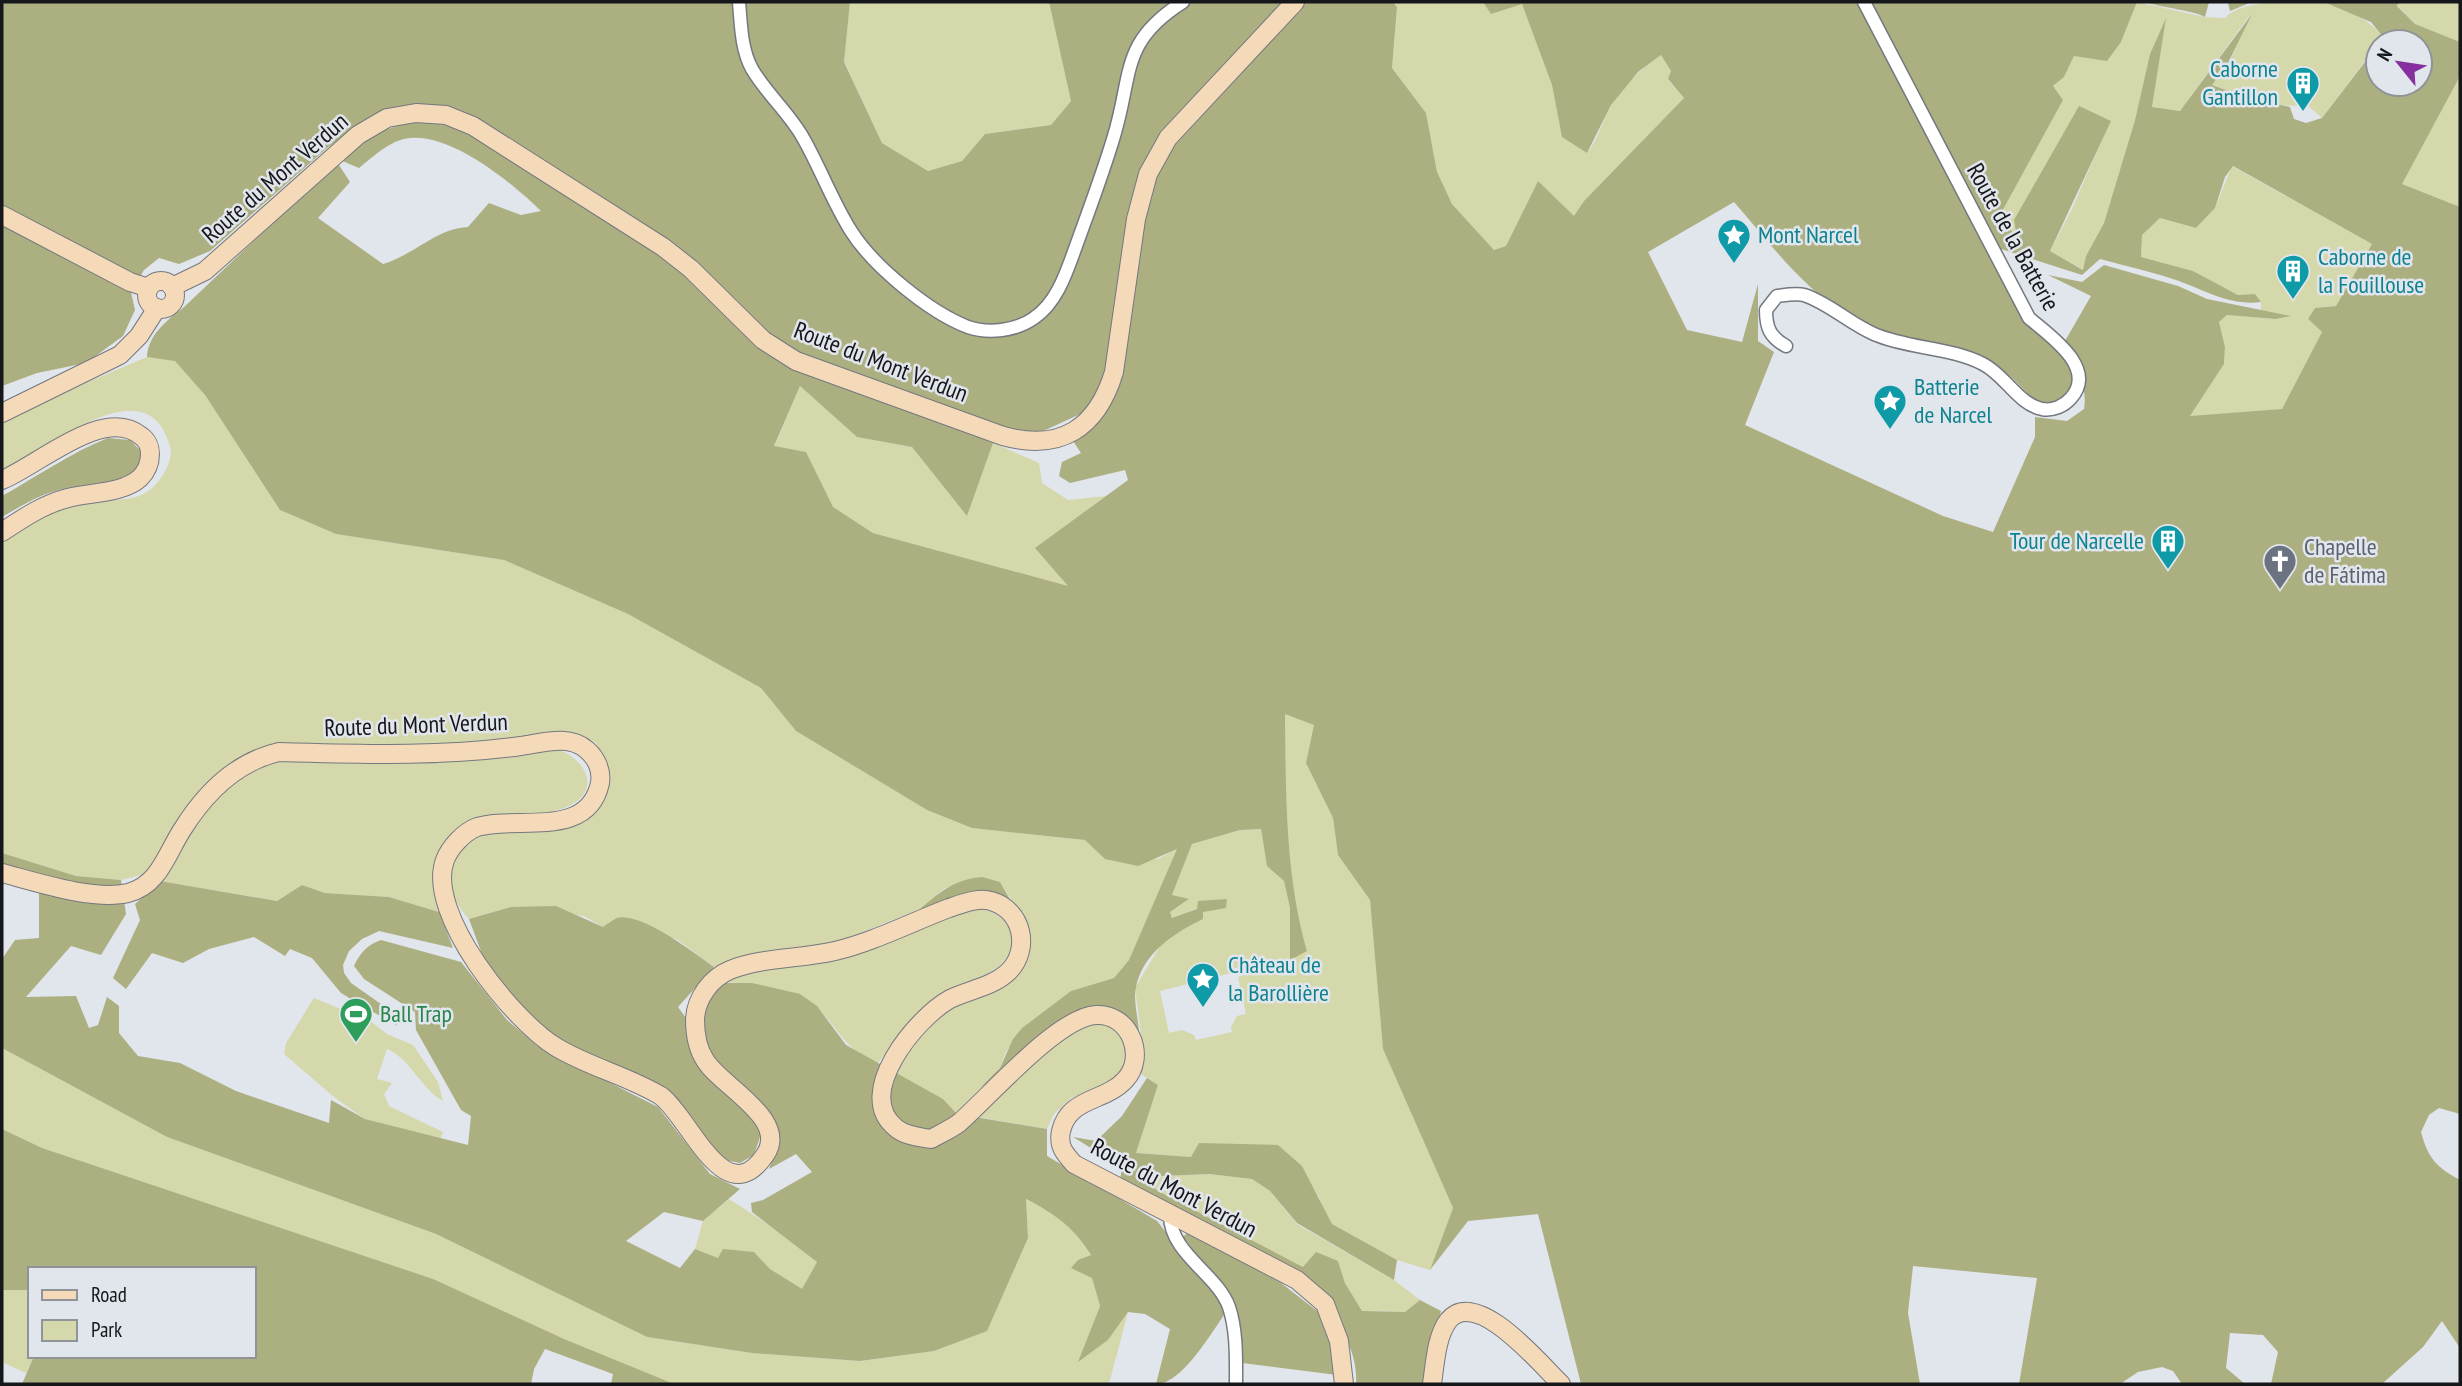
<svg xmlns="http://www.w3.org/2000/svg" width="2462" height="1386" font-family="'PT Sans Narrow',sans-serif">
	<style>
		.green { fill: #d5d8ab; fill-rule: evenodd }
		.forest { fill: #acaf80 }
		.lines { fill: none; stroke-linecap: round; stroke-linejoin: round }
		.street-casing { stroke: #74787f; stroke-width: 15 }
		.secondary-casing { stroke: #74787f; stroke-width: 20 }
		.street { stroke: #fff; stroke-width: 12 }
		.secondary { stroke: #f4dab9; stroke-width: 18 }
		.labels { text-anchor: middle; stroke-width: 5; stroke-linejoin: round; paint-order: stroke }
		.culture-label { font-size: 24px; fill: #0d838f; stroke: #e1e5ec; text-anchor: start }
		.street-label { font-size: 24px; fill: #16171a; stroke: #e1e5ec }
		.worship-label { font-size: 24px; fill: #5b616d; stroke: #e1e5ec; text-anchor: start }
		.leisure-label { font-size: 24px; fill: #27864d; stroke: #e1e5ec; text-anchor: start }
	</style>
	<rect width="100%" height="100%" fill="#e1e5ec"/>
	<g class="green">
		<path d="M850 2H1049L1071 101 1051 125 985 134 962 161 928 171 882 143 844 61Z"/>
		<path d="M1393 2H1483L1491 14 1522 3 1552 85 1562 135 1587 153C1598 139 1602 123 1610 107 1621 86 1642 69 1661 55L1671 71 1668 80 1684 98 1584 201 1574 217 1538 181 1506 246 1494 250 1452 204 1437 173 1426 113 1392 68 1397 7Z"/>
		<path d="M2137 2 2205 17 2225 18C2239 0 2299 0 2323 2 2346 5 2369 20 2383 37L2322 118 2307 105C2274 109 2243 97 2212 85L2228 65 2250 15 2180 111 2152 107 2164 22 2150 54 2135 120 2104 223 2086 256 2084 270 2050 251 2072 209 2110 121 2017 238 1999 217 2063 100 2052 87 2064 77 2074 56 2121 42Z"/>
		<path d="M2399 2H2460V42L2415 24 2397 5Z"/>
		<path d="M2460 76V207L2401 184Z"/>
		<path d="M2232 166 2372 244 2336 306 2315 308 2308 319 2322 332 2282 409 2189 417 2224 364 2225 347 2219 322 2227 315 2276 319 2289 316 2261 311V302L2255 294 2238 295 2193 271 2141 257 2142 235 2160 218 2196 228 2215 208Z"/>
		<path d="M147 357 175 360 205 395 280 510 337 534 504 560 628 614 761 688 796 731 927 810 972 828 1086 840 1105 859H1158L1178 848 1129 960 1114 978 1071 991 1022 1028 1006 1052 1000 1068 957 1114 943 1099 893 1074C911 1048 929 1024 955 1007 973 995 996 989 1013 977 1051 950 1016 909 1000 882L945 888 920 909 838 942 731 960 714 967 678 940 619 918 603 927 584 916 511 907 469 919C443 890 440 861 475 836L591 815 606 794 607 767 596 743 581 735 563 731 464 744 282 747 228 766 209 782 192 800 159 856 145 874 121 880 76 876 2 853V539C28 523 50 513 79 504 103 496 130 506 151 489 161 481 174 461 170 447 148 360 41 454 2 474V422L43 401Z"/>
		<path d="M800 386 857 437 912 447 967 516 993 443 1039 463 1042 483 1068 500 1106 496 1036 548 1069 587 873 533 832 507 806 452 774 447Z"/>
		<path d="M1285 713 1315 725 1306 763 1333 818 1338 855 1370 900 1383 1049 1453 1208 1430 1270 1397 1260 1332 1224 1323 1212 1319 1197 1278 1145H1245L1191 1157 1136 1153 1158 1085 1141 1074 1143 1049 1135 988 1160 946 1178 931 1202 919 1198 908 1173 918 1170 912 1188 900 1172 895 1192 844 1240 830 1261 829 1267 866 1284 881 1290 908V959L1307 951C1285 874 1286 793 1285 713ZM1242 967 1244 975 1238 977 1246 1014 1237 1016 1231 1027 1232 1032 1196 1040 1194 1035 1182 1030 1169 1033 1160 991 1235 972 1234 968Z"/>
		<path d="M557 749C588 760 603 793 564 808 523 824 471 800 442 845 430 865 432 889 439 912L389 897 325 893 302 885 278 901 160 881 186 834 236 776 282 758 466 761Z"/>
		<path d="M976 908C999 911 1023 929 1008 955 995 977 964 981 945 996 919 1016 898 1039 877 1064 844 1047 842 1034 819 1009 804 993 743 980 721 983L736 975 909 929Z"/>
		<path d="M314 998 370 1021 387 1034 413 1045 438 1082 443 1101C420 1088 411 1059 387 1049L377 1079 392 1083 384 1094 389 1106 443 1132 440 1139 365 1119 334 1097 284 1054 286 1043Z"/>
		<path d="M1099 1020 1119 1029 1130 1057 1116 1081 1071 1098 1054 1114 1047 1129 978 1117 1058 1038Z"/>
		<path d="M2 1048 167 1137 436 1234 647 1337 752 1353 860 1361 934 1351 987 1330 1028 1238 1025 1199 1059 1216 1080 1237 1091 1256 1092 1278 1100 1306 1079 1360 1108 1340 1128 1312 1109 1384H674L227 1211 42 1148 2 1129Z"/>
		<path d="M1209 1174 1252 1179 1270 1191 1297 1224 1394 1280 1420 1300 1405 1312 1362 1311 1345 1283 1338 1261 1303 1267 1160 1192 1137 1177Z"/>
		<path d="M729 1199 783 1234 817 1262 802 1290 770 1269 754 1252 718 1258 695 1249 703 1221Z"/>
		<path d="M2 1290H30V1356H34L26 1373 2 1362Z"/>
	</g>
	<g class="forest">
		<path d="M2 2H850L844 62 882 143 928 171 962 161 985 134 1051 125 1071 101 1049 2H1288L1165 136 1107 369 1089 410 1039 433 1003 429 800 354 766 333 574 181 476 119 447 109 355 128 327 148 210 251 179 264 159 258 144 270 131 292 135 310 123 336 86 363 37 373 2 386Z"/>
		<path d="M1301 2H1393L1397 7 1392 68 1426 113 1437 172 1452 204 1494 250 1506 246 1538 181 1574 216 1584 201 1684 98 1668 79 1671 71 1661 55 1638 72 1611 105 1587 153 1562 137 1552 85 1522 4 1491 14 1483 2H1859L2027 319C2051 342 2071 354 2074 389 2032 426 2028 380 1995 367 1956 350 1912 344 1872 328 1813 303 1775 249 1734 202L1648 252 1687 330 1742 342 1758 284V341L1774 352 1745 425 1943 516 1993 532 2035 437V417L2067 421 2084 409C2088 386 2075 362 2065 341L2091 296 2048 275 2082 282 2104 265 2178 286 2207 299 2291 316 2276 319 2227 315 2219 322 2225 347 2224 364 2190 416 2282 409 2322 332 2308 319 2315 308 2336 306 2372 244 2233 166 2225 177 2215 208 2196 228 2160 218 2142 235 2141 257 2193 271 2238 295 2255 294 2261 302C2231 306 2206 291 2179 281 2153 272 2126 266 2100 259L2082 275 1995 247 1870 2H2137L2121 42 2107 61 2074 56 2064 77 2053 86 2063 100 1999 217 2017 237 2014 220 2079 106 2111 121 2050 251 2083 270 2086 256 2104 223 2135 120 2150 54 2166 18 2152 107 2180 111 2252 14 2227 65 2212 85 2250 99 2290 107 2294 119 2306 123 2322 118 2378 45V84H2420V42H2380L2383 37 2371 22 2324 2H2399L2397 6 2415 24 2460 42V76L2402 184 2460 207V1114L2439 1108 2429 1115 2421 1132C2428 1158 2436 1167 2460 1180V1348L2442 1321 2423 1347 2382 1384H2271L2278 1352 2263 1335 2230 1333 2226 1368 2245 1384H2182L2173 1371 2162 1367 2138 1372 2120 1384H2019L2037 1278 1913 1266 1908 1313 1920 1384H1581L1538 1214 1468 1221 1430 1270 1453 1208 1383 1049 1370 900 1338 855 1333 818 1306 763 1314 725 1285 714C1286 793 1285 874 1307 951L1290 960V908L1284 881 1267 866 1261 829 1240 830 1192 844 1172 895 1189 899 1170 912 1172 918 1197 909 1198 901 1227 899 1226 908 1203 912V919C1174 933 1143 953 1136 987 1133 999 1138 1018 1139 1031 1128 1020 1115 1006 1098 1007 1067 1007 1009 1069 980 1088L1000 1068 1013 1039 1022 1028 1071 991 1114 978 1129 960 1177 849 1138 866 1105 859 1085 840 972 828 927 810 796 731 761 688 628 614 504 560 336 534 280 510 205 395 175 361 147 357C148 335 166 321 183 308L337 162 350 182 318 218 383 264C416 254 435 229 468 227L489 203 521 215 541 211C512 183 453 134 410 138 390 140 374 156 359 168L340 160C385 123 415 112 471 133L658 254 686 275 731 320 891 400 993 443 967 516 912 447 857 437 800 386 774 446 806 452 833 507 873 533 1068 586 1035 548 1128 480 1125 470 1070 483 1059 476 1062 462 1081 453 1073 441 1102 418 1114 396 1140 219 1170 140Z"/>
		<path d="M2145 2H2252L2230 11 2228 3 2209 2 2205 17C2192 10 2163 8 2145 2Z"/>
		<path d="M108 438 130 440 142 452V465C119 489 82 481 52 492 35 497 18 508 2 517V496C38 476 70 453 108 438Z"/>
		<path d="M2 853 76 876 121 880 126 914 101 955 71 946 26 997 76 996 89 1028 98 1025 107 997 119 1006V1033L138 1056 180 1063 236 1091 329 1123 331 1100 365 1119 468 1145 471 1116 461 1110 416 1030 415 1012 364 979 354 966C360 953 367 945 381 940L461 962 507 1020 537 1046 658 1107 710 1174 740 1189 703 1221 664 1212 626 1241 680 1268 695 1249 718 1258 723 1249 754 1252 770 1269 802 1289 817 1262 752 1212 751 1203 763 1200 812 1172 796 1154 769 1169 775 1151C759 1128 702 1054 700 1031 698 1011 708 996 721 983H752L800 994 817 1006 846 1045 943 1099 957 1114 1047 1129V1156L1157 1221 1179 1249 1191 1247 1183 1237 1188 1232 1281 1283 1330 1321 1337 1375 1242 1363 1232 1303C1216 1325 1184 1384 1156 1384L1170 1329 1145 1314 1128 1312 1108 1340 1078 1362 1100 1306 1092 1278 1071 1268 1078 1260 1091 1255C1074 1227 1055 1214 1026 1199L1028 1238 987 1331 934 1351 860 1361 752 1353 647 1337 436 1234 167 1137 2 1048V959L15 940 39 938V876L2 867Z"/>
		<path d="M982 877 1000 882 1012 903 990 894 920 909C940 892 955 879 982 877Z"/>
		<path d="M160 881 277 901 302 885 325 893 389 897 439 912 453 948 379 931 362 939 349 951 343 965 344 973 351 983 388 1009 397 1026 341 993 312 958 290 949 285 956 254 937 209 949 183 963 152 953 126 989 113 978 140 920 135 904Z"/>
		<path d="M556 906 603 927C607 924 613 920 617 918 640 911 696 954 714 967L678 1007 686 1018 690 1034 755 1118 761 1134 754 1155 740 1163 725 1160 713 1149 689 1115 669 1092 574 1049 543 1031 486 965 469 919 511 907Z"/>
		<path d="M1147 1078 1158 1085 1136 1153 1191 1157 1199 1143 1278 1145 1302 1166 1332 1224 1397 1260 1394 1280 1297 1223 1270 1191 1252 1179 1209 1174 1138 1177 1160 1192 1303 1267 1316 1252 1338 1261 1345 1283 1362 1311 1405 1312 1420 1300 1441 1311 1424 1384H1356C1358 1355 1343 1330 1329 1306L1120 1180 1122 1167 1073 1137 1096 1141 1122 1116Z"/>
		<path d="M2 1129 42 1148 433 1279 564 1339 674 1384H611L613 1374 545 1349 534 1369 531 1384H22L34 1356H254V1269H30V1290H2Z"/>
	</g>
	<g class="lines">
		<defs>
			<g id="street">
				<path d="M739 2C741 24 741 49 752 69 766 93 788 112 802 136 820 167 832 201 851 231 873 266 929 312 968 327 988 334 1016 331 1034 318 1057 303 1067 271 1076 246 1089 210 1103 173 1114 136 1133 73 1120 42 1183 2"/>
				<path d="M1786 346C1770 337 1766 328 1766 310L1777 296C1785 295 1797 293 1804 295 1829 303 1850 324 1874 334 1909 349 1950 347 1983 364 2005 375 2018 404 2042 409 2053 411 2064 406 2071 398 2098 368 2049 335 2029 318L1864 2"/>
				<path d="M1170 1216C1171 1254 1217 1274 1229 1307 1237 1331 1236 1359 1236 1384"/>
			</g>
			<g id="secondary">
				<path d="M2 215 130 282 149 288"/>
				<circle cx="161" cy="295" r="14"/>
				<path d="M172 287 205 271 358 135 387 118 416 113 446 115 473 126 663 247 691 269 763 340 796 361 1003 436C1061 452 1097 428 1114 372L1136 219 1148 174 1168 138 1295 2"/>
				<path d="M2 413 120 355 139 336 157 308"/>
				<path d="M2 480C39 465 104 405 141 436 147 440 150 447 150 454 150 463 146 472 140 478 122 494 90 492 68 498 44 504 23 518 2 532"/>
				<path d="M2 873C36 882 94 901 128 893 159 885 166 855 182 830 205 793 235 762 279 752 360 754 441 757 521 746 543 743 569 734 587 750 596 758 602 770 600 783 588 840 517 815 477 827 464 832 450 847 445 860 425 913 513 1021 556 1047 589 1067 628 1076 661 1096 691 1119 725 1214 765 1155 790 1119 720 1086 705 1060 697 1048 695 1033 695 1019 696 998 711 978 730 970 763 957 801 959 835 951 873 942 912 922 949 908 961 904 978 897 991 901 1023 910 1031 950 1008 972 992 987 968 990 950 999 916 1018 853 1094 896 1128 905 1136 920 1137 931 1139 940 1134 951 1129 959 1123 990 1096 1058 1017 1096 1015 1130 1013 1147 1057 1125 1080 1105 1102 1069 1097 1061 1131 1058 1146 1064 1153 1074 1164L1297 1280 1325 1304 1339 1341 1344 1384"/>
				<path d="M1432 1384C1435 1365 1436 1337 1448 1321 1476 1285 1542 1366 1561 1384"/>
			</g>
		</defs>
		<use href="#street" class="street-casing"/>
		<use href="#secondary" class="secondary-casing"/>
		<use href="#street" class="street"/>
		<use href="#secondary" class="secondary"/>
	</g>
	<defs>
		<symbol id="building-pin" viewBox="-11 -11 22 30"><path d="M0 17L-7.5 6A9.5 9.5 0 1 1 7.5 6Z" fill="#0f9aa8" stroke="#e1e5ec"/><path d="M-4-6H4V6H1V3H-1V6H-4ZM-2.5-4.3h1.7v1.8h-1.7ZM.8-4.3h1.7v1.8H.8ZM-2.5-1h1.7V.8h-1.7ZM.8-1h1.7V.8H.8Z" fill="#fff"/></symbol>
		<symbol id="sight-pin" viewBox="-11 -11 22 30"><path d="M0 17L-7.5 6A9.5 9.5 0 1 1 7.5 6Z" fill="#0f9aa8" stroke="#e1e5ec"/><path d="M0-6L1.8-2.2L6-1.7L2.9 1.2L3.7 5.4L0 3.3L-3.7 5.4L-2.9 1.2L-6-1.7L-1.8-2.2Z" fill="#fff"/></symbol>
		<symbol id="church-pin" viewBox="-11 -11 22 30"><path d="M0 17L-7.5 6A9.5 9.5 0 1 1 7.5 6Z" fill="#6b7280" stroke="#e1e5ec"/><path d="M-1.2-6h2.4v3.5h3.3v2.4h-3.3V6h-2.4V-.1h-3.3v-2.4h3.3Z" fill="#fff"/></symbol>
		<symbol id="stadium-pin" viewBox="-11 -11 22 30"><path d="M0 17L-7.5 6A9.5 9.5 0 1 1 7.5 6Z" fill="#2e9e5b" stroke="#e1e5ec"/><path d="M0-5a6.5 5 0 1 0 0 10a6.5 5 0 1 0 0-10ZM-3.5-1.8h7v3.6h-7Z" fill="#fff"/></symbol>
	</defs>
	<g fill-rule="evenodd">
		<use href="#building-pin" x="2284" y="64" width="38" height="52"/>
		<use href="#sight-pin" x="1715" y="216" width="38" height="52"/>
		<use href="#building-pin" x="2274" y="252" width="38" height="52"/>
		<use href="#sight-pin" x="1871" y="382" width="38" height="52"/>
		<use href="#building-pin" x="2149" y="522" width="38" height="52"/>
		<use href="#church-pin" x="2261" y="542" width="38" height="52"/>
		<use href="#sight-pin" x="1184" y="960" width="38" height="52"/>
		<use href="#stadium-pin" x="337" y="995" width="38" height="52"/>
	</g>
	<g class="labels">
		<g class="culture-label">
			<text x="2278" y="77" text-anchor="end">Caborne<tspan x="2278" dy="28">Gantillon</tspan></text>
			<text x="1758" y="243">Mont Narcel</text>
			<text x="2318" y="265">Caborne de<tspan x="2318" dy="28">la Fouillouse</tspan></text>
			<text x="1914" y="395">Batterie<tspan x="1914" dy="28">de Narcel</tspan></text>
			<text x="2144" y="549" text-anchor="end">Tour de Narcelle</text>
			<text x="1228" y="973">Château de<tspan x="1228" dy="28">la Barollière</tspan></text>
		</g>
		<g class="street-label">
			<text transform="translate(275 178) rotate(-41)" y="8">Route du Mont Verdun</text>
			<text transform="translate(2013 237) rotate(61)" y="8">Route de la Batterie</text>
			<text transform="translate(881 362) rotate(21)" y="8">Route du Mont Verdun</text>
			<text transform="translate(416 725) rotate(-2)" y="8">Route du Mont Verdun</text>
			<text transform="translate(1174 1188) rotate(28)" y="8">Route du Mont Verdun</text>
		</g>
		<g class="worship-label">
			<text x="2304" y="555">Chapelle<tspan x="2304" dy="28">de Fátima</tspan></text>
		</g>
		<g class="leisure-label">
			<text x="380" y="1022">Ball Trap</text>
		</g>
	</g>
	<rect width="2462" height="1386" fill="none" stroke="#16171a" stroke-width="7"/>
	<rect x="28" y="1267" width="228" height="91" fill="#e1e5ec" stroke="#909398" stroke-width="2"/>
	<rect x="42" y="1290" width="35" height="10" fill="#f4dab9" stroke="#909398" stroke-width="2"/>
	<text x="91" y="1302" font-size="21" fill="#16171a">Road</text>
	<rect x="42" y="1320" width="35" height="21" fill="#d5d8ab" stroke="#909398" stroke-width="2"/>
	<text x="91" y="1337" font-size="21" fill="#16171a">Park</text>
	<g transform="translate(2399 63) rotate(300)"><circle r="33" fill="#e1e5ec" stroke="#909398" stroke-width="2"/>
	<path d="M0-5L12 26L0 18L-12 26Z" fill="#85309e"/>
	<text y="-10" font-size="19" font-weight="bold" text-anchor="middle" fill="#16171a">N</text>
	</g>
</svg>
